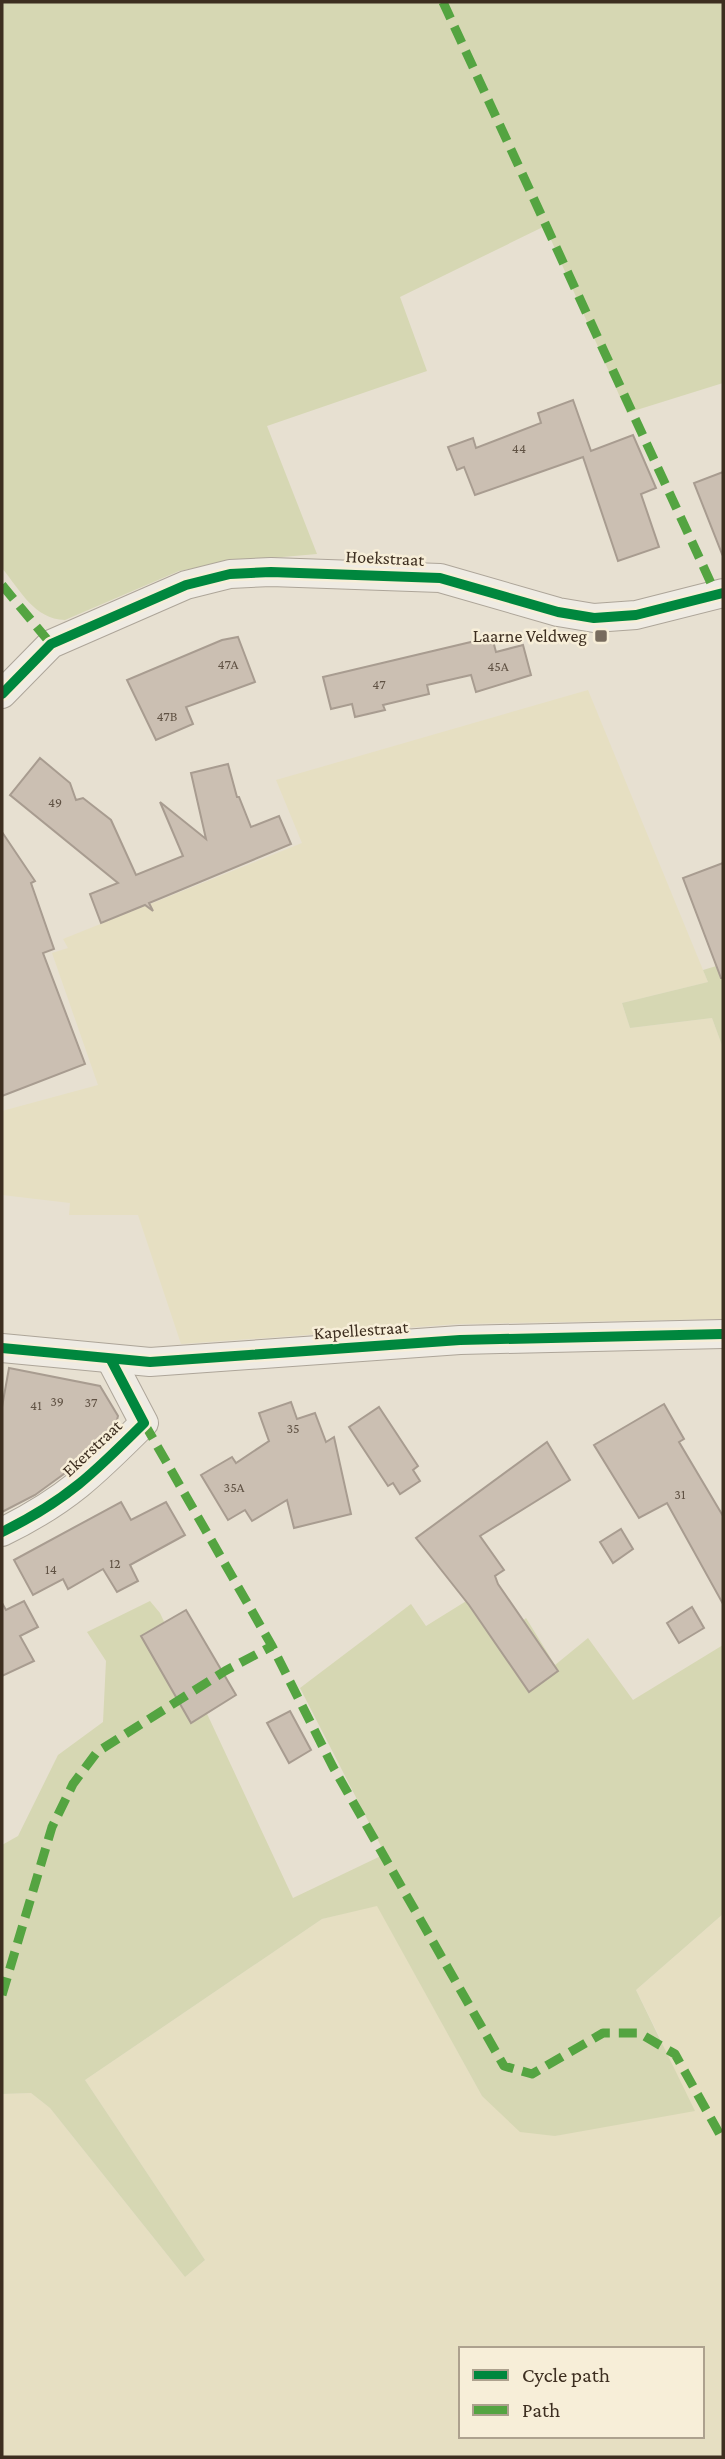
<svg xmlns="http://www.w3.org/2000/svg" width="725" height="2459" font-family="'Crimson Pro',serif">
	<style>
		.farmland { fill: #e6dfc2; fill-rule: evenodd }
		.green { fill: #d6d7b3 }
		.building { fill: #cbbfb2; stroke: #a89c90; stroke-width: 2 }
		.lines { fill: none; stroke-linecap: round; stroke-linejoin: round }
		.street-casing { stroke: #ada599; stroke-width: 30 }
		.street { stroke: #efebe3; stroke-width: 28 }
		.quiet { stroke: #54a441; stroke-width: 9; stroke-dasharray: 18 9; stroke-linecap: butt }
		.cycleway-casing { stroke: #f7eed8; stroke-width: 15 }
		.cycleway { stroke: #00873e; stroke-width: 10 }
		.poi-dot { fill: #786c5e; stroke: #f7eed8; stroke-width: 2.5 }
		.labels { text-anchor: middle; stroke-width: 5; stroke-linejoin: round; paint-order: stroke }
		.number-label { font-size: 14px; fill: #605244 }
		.street-label { font-size: 18px; fill: #3d2e20; stroke: #f7eed8 }
		.poi-label { font-size: 18px; fill: #3d2e20; stroke: #f7eed8; text-anchor: end }
	</style>
	<rect width="100%" height="100%" fill="#e7e0d1"/>
	<g class="farmland">
		<path d="M588 690 708 982 622 1003 630 1028 712 1018 723 1048V1319L458 1324 181 1344 138 1215H69L70 1203 2 1195V1111L98 1085 52 953 68 948 63 939 302 843 276 780Z"/>
		<path d="M377 1905 482 2096 555 2136 618 2122 661 2040 636 1990 723 1914V2457H2V2094L31 2093 50 2108 185 2277 205 2260 85 2080 322 1919ZM461 2349H702V2436H461Z"/>
	</g>
	<g class="green">
		<path d="M2 2H723V383L627 413 545 226 400 297 427 371 267 426 317 554 226 562 179 571 65 620C34 619 20 590 2 568Z"/>
		<path d="M723 964V1048L712 1018 630 1028 622 1003 708 982 703 970Z"/>
		<path d="M476 1595 507 1634 526 1618 555 1665 588 1638 633 1700 723 1645V1914L636 1990 695 2111 555 2136 520 2132 482 2096 377 1906 322 1919 85 2080 205 2260 185 2277 50 2108 31 2093 2 2094V1845L18 1836 58 1755 103 1722 106 1661 87 1632 150 1601 160 1613 293 1898 385 1854 300 1688 411 1604 426 1626Z"/>
	</g>
	<g class="building">
		<path d="M573 400 591 451 633 435 656 488 641 494 659 547 618 561 583 457 475 495 464 467 457 470 448 447 473 438 476 448 541 423 538 413Z"/>
		<path d="M723 472V553L722 554 694 483Z"/>
		<path d="M238 637 255 682 186 707 193 724 156 740 127 680 222 640Z"/>
		<path d="M492 637 496 652 523 645 531 675 476 692 471 675 427 685 429 694 383 705 385 710 355 717 352 704 331 709 323 677Z"/>
		<path d="M40 758 70 783 76 800 83 798 111 820 136 875 183 856 160 802 206 839 191 773 228 764 237 797H239L251 827 279 816 291 844 149 903 153 911 145 905 101 923 90 894 118 883 10 795Z"/>
		<path d="M2 832 35 881 31 883 54 949 43 953 85 1064 2 1096Z"/>
		<path d="M723 863V978H721L683 878Z"/>
		<path d="M9 1368 100 1386 118 1416 115 1428 68 1471 35 1495 2 1512V1407Z"/>
		<path d="M291 1402 297 1419 315 1413 326 1442 334 1437 351 1514 294 1528 287 1500 252 1521 245 1510 228 1520 201 1475 232 1457 236 1463 269 1441 259 1413Z"/>
		<path d="M664 1404 684 1439 679 1442 723 1516V1604L667 1503 639 1518 594 1445Z"/>
		<path d="M379 1407 418 1466 413 1470 420 1481 400 1494 393 1483 388 1486 349 1427Z"/>
		<path d="M547 1442 570 1480 480 1536 504 1570 495 1576 498 1584 558 1671 529 1692 469 1605 416 1538Z"/>
		<path d="M121 1502 131 1520 166 1502 185 1535 130 1565 138 1581 117 1592 103 1569 68 1589 63 1579 33 1595 14 1560Z"/>
		<path d="M621 1529 633 1549 613 1563 600 1542Z"/>
		<path d="M24 1601 38 1627 20 1636 34 1661 2 1676V1603L6 1610Z"/>
		<path d="M692 1607 704 1628 679 1643 667 1623Z"/>
		<path d="M186 1610 236 1695 191 1723 141 1636Z"/>
		<path d="M290 1711 311 1750 289 1763 267 1723Z"/>
	</g>
	<g class="lines">
		<defs>
			<g id="street">
				<path d="M2 694 51 644 186 585 230 574 271 572 440 578 558 612 594 618 636 615 723 593"/>
				<path d="M2 1348 150 1362 460 1340 723 1334"/>
				<path d="M2 1532C66 1501 95 1472 144 1423L111 1360"/>
			</g>
		</defs>
		<use href="#street" class="street-casing"/>
		<use href="#street" class="street"/>
		<g class="quiet">
			<path d="M443 2 716 594"/>
			<path d="M2 585 51 644"/>
			<path d="M144 1423 272 1646 333 1767 504 2066 532 2074 603 2033H639L675 2054 723 2140"/>
			<path d="M2 1995 52 1827 73 1784 97 1752 225 1671 272 1646"/>
		</g>
		<defs>
			<g id="cycleway">
				<path d="M2 694 51 644 186 585 230 574 271 572 440 578 558 612 594 618 636 615 723 593"/>
				<path d="M2 1348 150 1362 460 1340 723 1334"/>
				<path d="M2 1532C66 1501 95 1472 144 1423L111 1360"/>
			</g>
		</defs>
		<use href="#cycleway" class="cycleway-casing"/>
		<use href="#cycleway" class="cycleway"/>
	</g>
	<rect class="poi-dot" x="594" y="629" width="14" height="14" rx="3.5"/>
	<g class="labels">
		<g class="number-label">
			<text x="519" y="453">44</text>
			<text x="228" y="669">47A</text>
			<text x="498" y="671">45A</text>
			<text x="379" y="689">47</text>
			<text x="167" y="721">47B</text>
			<text x="55" y="807">49</text>
			<text x="57" y="1406">39</text>
			<text x="91" y="1407">37</text>
			<text x="36" y="1410">41</text>
			<text x="293" y="1433">35</text>
			<text x="234" y="1492">35A</text>
			<text x="680" y="1499">31</text>
			<text x="115" y="1568">12</text>
			<text x="51" y="1574">14</text>
		</g>
		<g class="street-label">
			<text transform="translate(385 558) rotate(3)" y="6">Hoekstraat</text>
			<text transform="translate(361 1330) rotate(-4)" y="6">Kapellestraat</text>
			<text transform="translate(92 1448) rotate(-43)" y="6">Ekerstraat</text>
		</g>
		<g class="poi-label">
			<text x="587" y="642">Laarne Veldweg</text>
		</g>
	</g>
	<rect width="725" height="2459" fill="none" stroke="#3d2e20" stroke-width="7"/>
	<rect x="459" y="2347" width="245" height="91" fill="#f7eed8" stroke="#ada18e" stroke-width="2"/>
	<rect x="473" y="2370" width="35" height="10" fill="#00873e" stroke="#ada18e" stroke-width="2"/>
	<text x="522" y="2382" font-size="21" fill="#3d2e20">Cycle path</text>
	<rect x="473" y="2405" width="35" height="10" fill="#54a441" stroke="#ada18e" stroke-width="2"/>
	<text x="522" y="2417" font-size="21" fill="#3d2e20">Path</text>
</svg>
